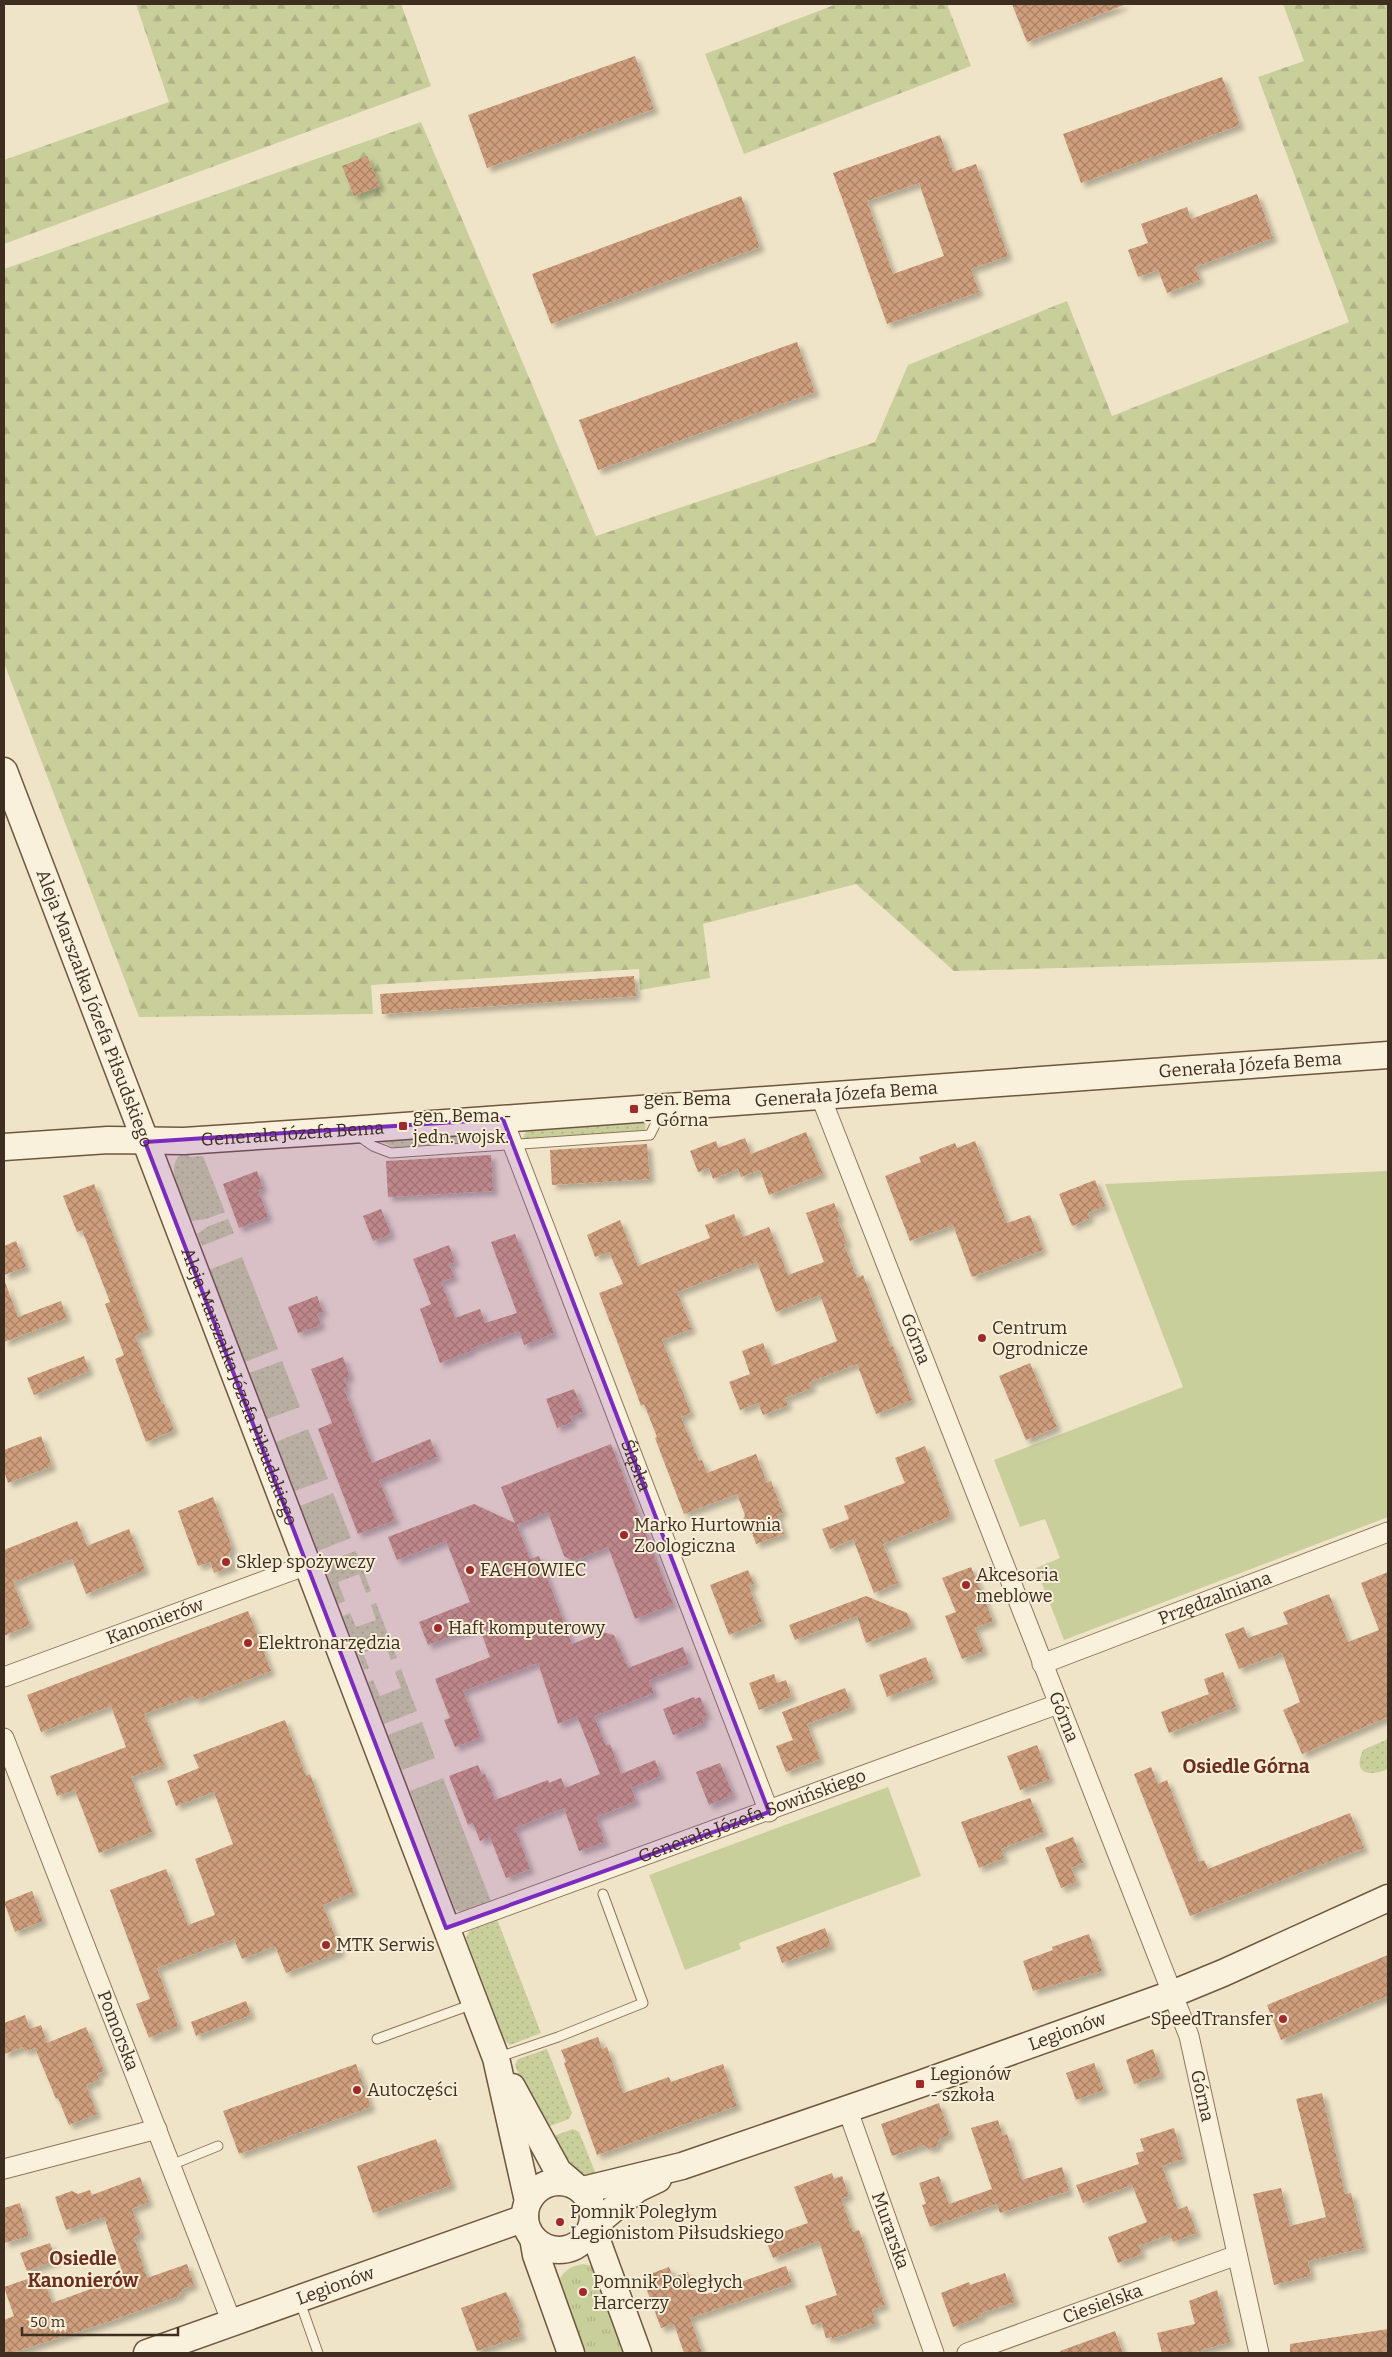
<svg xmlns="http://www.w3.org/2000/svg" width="1392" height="2357" font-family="Bitter,serif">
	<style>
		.grass { fill: url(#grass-dots) }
		.forest { fill: url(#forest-firs) }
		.park { fill: url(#park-tufts) }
		.garden { fill: #c9cf9b }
		.building { fill: url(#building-cross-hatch); fill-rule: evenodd; filter: url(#shadow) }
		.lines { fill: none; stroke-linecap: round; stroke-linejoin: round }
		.lane-casing { stroke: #8d765c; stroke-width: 11 }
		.street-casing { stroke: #8d765c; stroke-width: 21 }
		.secondary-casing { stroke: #6f573f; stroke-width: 29 }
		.lane { stroke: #faf1dc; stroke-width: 9 }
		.street { stroke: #faf1dc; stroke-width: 19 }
		.secondary { stroke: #faf1dc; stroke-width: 26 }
		.marked { fill: #7b2cbf; fill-opacity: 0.2; stroke: #7b2cbf; stroke-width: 4; stroke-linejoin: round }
		.poi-dot { fill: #9e2a2b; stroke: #f7eed8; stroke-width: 2 }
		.labels { text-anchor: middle; stroke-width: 4; stroke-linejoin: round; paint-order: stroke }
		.street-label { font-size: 18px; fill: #3d2e20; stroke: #f7eed8 }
		.poi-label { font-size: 18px; fill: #3d2e20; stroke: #f7eed8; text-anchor: start }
		.neighbourhood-label { font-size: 19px; font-weight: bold; fill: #6b2e1e; stroke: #f7eed8 }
	</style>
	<defs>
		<pattern id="grass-dots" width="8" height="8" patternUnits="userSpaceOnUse" patternTransform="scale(1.25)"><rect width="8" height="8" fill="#c9cf9b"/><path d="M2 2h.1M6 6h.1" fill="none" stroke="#aeb285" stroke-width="1.8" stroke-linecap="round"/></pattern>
		<pattern id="forest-firs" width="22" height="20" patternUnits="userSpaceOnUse" patternTransform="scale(1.25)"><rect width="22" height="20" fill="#c9cf9b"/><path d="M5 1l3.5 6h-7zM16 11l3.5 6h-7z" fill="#aeb285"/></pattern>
		<pattern id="park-tufts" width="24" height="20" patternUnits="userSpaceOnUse" patternTransform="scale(1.25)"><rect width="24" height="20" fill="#c9cf9b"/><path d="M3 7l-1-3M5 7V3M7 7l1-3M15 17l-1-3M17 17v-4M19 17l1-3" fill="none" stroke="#aeb285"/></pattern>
		<pattern id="building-cross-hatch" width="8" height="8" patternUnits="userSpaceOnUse" patternTransform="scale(1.25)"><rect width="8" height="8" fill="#cf9f7d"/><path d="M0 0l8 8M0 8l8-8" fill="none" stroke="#a98266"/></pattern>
		<filter id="shadow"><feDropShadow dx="4.5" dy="4.5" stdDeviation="2.5" flood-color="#0004"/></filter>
	</defs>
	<rect width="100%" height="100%" fill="#f0e4c8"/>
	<g class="grass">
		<path d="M646 1119 645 1131 522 1139 527 1130 535 1127Z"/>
		<path d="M482 1132 492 1140 396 1148 373 1138Z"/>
		<path d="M187 1151 190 1157 203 1156 225 1212 206 1219 192 1221C184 1202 159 1162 187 1151Z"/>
		<path d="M228 1219 234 1233 202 1246 197 1234 209 1226Z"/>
		<path d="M242 1257 278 1349 245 1362 209 1270Z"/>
		<path d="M282 1361 300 1407 267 1419 249 1373Z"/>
		<path d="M308 1429 328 1479 295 1491 276 1442Z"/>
		<path d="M333 1493 351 1538 318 1551 300 1506Z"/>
		<path d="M356 1551 371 1591 366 1593 359 1574 338 1582 345 1601 338 1604 323 1563Z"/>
		<path d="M376 1603 397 1658 391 1660 385 1644 363 1653 369 1668 364 1670 343 1616 350 1613 356 1627 376 1620 371 1605Z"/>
		<path d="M401 1669 417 1711 384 1724 368 1682 373 1680 380 1696 401 1688 395 1672Z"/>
		<path d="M422 1722 435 1758 402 1770 388 1735Z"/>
		<path d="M1388 1739V1769C1369 1777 1352 1774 1363 1750Z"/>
		<path d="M443 1778 492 1904 464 1914 455 1909 410 1791Z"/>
		<path d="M497 1919 541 2033 510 2045 505 2041 466 1938 470 1929Z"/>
		<path d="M547 2049 572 2113 569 2119 545 2128 522 2083 515 2065 518 2059Z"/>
		<path d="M573 2129 579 2132 598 2179C576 2175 564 2154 551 2137Z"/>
	</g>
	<g class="forest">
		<path d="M136 4H401L431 86 4 244V160L169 102Z"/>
		<path d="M837 4H947L971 66 744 154 705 54Z"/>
		<path d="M1283 4H1388V959L954 971 856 884 703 924 710 978 640 990 639 969 371 985 373 1014 139 1017 4 663V269L421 122 596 536 875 442 908 365 1067 301 1112 416 1349 322 1258 77 1304 61Z"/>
	</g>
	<path class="park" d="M583 2264 593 2266 631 2353H577L557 2283C564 2271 569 2266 583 2264Z"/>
	<g class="garden">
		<path d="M1387 1171 1388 1517 1064 1640 1036 1568 1060 1558 1045 1519 1020 1527 994 1460 1183 1387 1105 1184Z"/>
		<path d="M888 1787 921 1876 739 1943 741 1949 685 1970 649 1875Z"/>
	</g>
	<g class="building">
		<path d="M1012 4H1124V5L1027 42Z"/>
		<path d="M635 56 654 109 487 168 468 115Z"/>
		<path d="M1222 77 1240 125 1081 183 1063 134Z"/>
		<path d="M940 135 953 172 976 164 1008 256 971 269 979 292 887 324 833 173ZM919 183 944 256 893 274 867 201Z"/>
		<path d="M367 156 380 186 354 196 342 166Z"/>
		<path d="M1257 194 1273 238 1195 267 1200 280 1167 293 1158 270 1138 277 1128 250 1148 243 1141 224 1187 207 1191 219Z"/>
		<path d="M741 196 760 247 551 324 532 274Z"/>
		<path d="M797 342 815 392 598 470 579 420Z"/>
		<path d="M634 976 636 996 382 1014 380 994Z"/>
		<path d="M806 1132 823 1174 769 1195 760 1170 741 1177 738 1169 713 1179 709 1168 698 1172 690 1151 716 1141 718 1148 745 1138 751 1154Z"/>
		<path d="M975 1141 1007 1223 1030 1215 1043 1250 972 1277 953 1225 910 1241 885 1176 921 1162 919 1157 955 1143 957 1148Z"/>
		<path d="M647 1144 650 1179 552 1185 550 1150Z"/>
		<path d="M491 1155 493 1191 388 1197 386 1161Z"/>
		<path d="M257 1171 263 1188 258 1190 268 1217 239 1228 223 1184Z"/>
		<path d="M1095 1180 1105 1206 1088 1213 1090 1218 1072 1226 1059 1194Z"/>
		<path d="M94 1184 149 1330 135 1336 162 1404H164L174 1430 146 1442 115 1359 124 1355 105 1304 110 1302 82 1230 77 1232 63 1196Z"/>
		<path d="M834 1203 840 1217 837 1218 847 1243 844 1244 857 1278 863 1275 891 1347 893 1346 912 1400 876 1414 857 1364 810 1382 812 1388 785 1398 788 1405 763 1415 758 1403 740 1410 729 1382 750 1374 742 1351 763 1343 772 1366 837 1341 820 1295 776 1312 757 1262 677 1292 692 1329 662 1340 691 1413 681 1417 699 1461 702 1460 707 1473 756 1454 767 1483 771 1481 783 1513 777 1515 784 1534 756 1544 750 1527 742 1522 745 1515 737 1494 684 1514 655 1438 657 1437 644 1404 641 1406 636 1392 599 1293 623 1284 609 1252 595 1257 587 1235 620 1220 638 1266 710 1238 705 1225 734 1214 743 1237 769 1227 788 1275 824 1262 806 1213Z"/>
		<path d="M381 1209 391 1234 373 1241 363 1216Z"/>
		<path d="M515 1234 554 1333 524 1345 519 1331 470 1349 471 1351 440 1363 420 1309 431 1304 413 1259 449 1245 455 1262 449 1264 454 1277 441 1282 455 1318 480 1309 485 1323 517 1313 491 1242Z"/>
		<path d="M16 1241 26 1267 4 1275V1246Z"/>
		<path d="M5 1282 18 1317 61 1301 67 1318 4 1342Z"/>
		<path d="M317 1296 323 1312 317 1314 321 1325 298 1333 288 1307Z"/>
		<path d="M84 1356 89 1371 34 1395 27 1378Z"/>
		<path d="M343 1357 350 1377 344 1379 347 1387 344 1389 372 1463 430 1439 437 1457 379 1480 395 1520 358 1534 318 1429 332 1423 311 1369Z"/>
		<path d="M1030 1363 1057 1427 1026 1440 999 1376Z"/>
		<path d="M574 1389 583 1412 570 1417 572 1422 557 1428 546 1399Z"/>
		<path d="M41 1436 52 1466 8 1483 4 1471V1450Z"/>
		<path d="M611 1444 673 1604 635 1619 608 1547 573 1561 564 1556 548 1512 517 1525 530 1559 539 1556 572 1644 602 1632 614 1635 628 1668 683 1647 689 1664 649 1680 654 1693 594 1716 606 1746 610 1744 621 1774 655 1760 661 1776 631 1788 636 1801 596 1817 605 1842 579 1851 564 1808 515 1828 530 1869 506 1878 490 1837 480 1841 473 1823 468 1825 449 1776 478 1765 482 1775 485 1774 495 1800 548 1780 549 1783 561 1778 565 1788 600 1774 577 1716 558 1724 538 1663 463 1691 481 1737 455 1747 444 1720 450 1718 435 1679 490 1657 479 1626 428 1645 419 1622 470 1602 446 1541 397 1560 388 1537 474 1504 515 1523 501 1487Z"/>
		<path d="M925 1446 951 1516 883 1544 898 1583 874 1593 853 1539 830 1549 822 1529 849 1519 844 1506 905 1483 895 1458Z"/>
		<path d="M213 1497 232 1547 229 1555 233 1566 214 1573 210 1562 198 1566 178 1511Z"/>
		<path d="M77 1521 87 1546 129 1529 145 1570 86 1594 72 1559 13 1582 30 1625 4 1636V1550Z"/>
		<path d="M971 1567 993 1621 975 1628 984 1651 962 1659 945 1616 956 1612 942 1578Z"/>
		<path d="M748 1570 754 1584 749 1586 762 1622 729 1635 710 1585Z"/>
		<path d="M1388 1572V1717L1302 1754 1283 1710 1300 1702 1282 1653 1239 1669 1225 1634 1244 1627 1248 1638 1288 1624 1283 1612 1329 1594 1348 1642 1379 1630 1361 1583Z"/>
		<path d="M866 1596 907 1613 912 1625 866 1643 857 1616 795 1640 789 1625Z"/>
		<path d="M248 1611 271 1671 195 1700 193 1696 144 1714 164 1765 131 1777 152 1832 99 1853 75 1790 57 1796 50 1776 126 1747 111 1706 41 1732 27 1695Z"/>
		<path d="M926 1657 934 1679 887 1697 879 1675Z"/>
		<path d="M1223 1672 1236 1707 1169 1733 1161 1712 1209 1694 1204 1679Z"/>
		<path d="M774 1674 777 1683 786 1680 792 1697 759 1710 749 1683Z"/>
		<path d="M845 1688 852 1707 807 1724 820 1759 786 1772 776 1746 793 1740 782 1712Z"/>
		<path d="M694 1697 695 1699 700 1697 707 1715 702 1717 704 1723 673 1735 663 1709Z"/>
		<path d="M285 1720 306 1776 310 1774 354 1892 323 1905 341 1952 286 1973 275 1946 242 1959 234 1939 157 1968 178 2026 149 2038 136 2004 150 1999 110 1890 166 1869 188 1925 215 1915 195 1859 233 1844 214 1792 176 1806 167 1781 199 1768 193 1755Z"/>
		<path d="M1037 1745 1050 1779 1020 1790 1007 1756Z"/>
		<path d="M720 1763 733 1795 709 1805 696 1772Z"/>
		<path d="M1151 1767 1158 1784 1167 1780 1199 1862 1204 1860 1208 1869 1350 1813 1364 1848 1190 1916 1134 1774Z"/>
		<path d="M1030 1798 1044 1832 1001 1849 1004 1858 979 1868 961 1822Z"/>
		<path d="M1073 1837 1083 1863 1071 1868 1077 1882 1061 1888 1045 1848Z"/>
		<path d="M32 1891 43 1921 15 1932 4 1902Z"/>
		<path d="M825 1928 831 1946 782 1963 776 1947Z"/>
		<path d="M1089 1934 1102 1971 1033 1991 1023 1961 1053 1950 1052 1947Z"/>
		<path d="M1388 1955V1996L1281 2040 1267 2005Z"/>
		<path d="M246 2001 251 2015 196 2036 191 2022Z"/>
		<path d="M25 2015 30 2029 41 2025 47 2043 86 2027 104 2071 97 2074 99 2080 86 2085 97 2114 69 2125 58 2098 56 2099 35 2048 25 2051 23 2047 4 2054V2023Z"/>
		<path d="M598 2037 602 2049 607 2047 623 2093 669 2077 671 2082 723 2064 737 2106 597 2155 564 2063 566 2062 561 2050Z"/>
		<path d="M1153 2049 1161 2075 1134 2084 1126 2060Z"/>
		<path d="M1094 2063 1104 2090 1076 2100 1066 2073Z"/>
		<path d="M356 2064 371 2107 239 2154 223 2111Z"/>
		<path d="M1322 2093 1345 2194 1351 2193 1364 2248 1308 2261 1311 2276 1274 2285 1253 2194 1281 2188 1290 2226 1326 2217 1296 2099Z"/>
		<path d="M939 2103 950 2135 939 2139 937 2146 929 2149 924 2145 892 2156 881 2124Z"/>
		<path d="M998 2120 1003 2136 1007 2134 1022 2180 1062 2167 1069 2191 1000 2213 997 2204 930 2227 922 2205 926 2204 919 2183 939 2176 949 2204 992 2189 971 2128Z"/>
		<path d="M1174 2128 1183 2159 1162 2166 1178 2210 1187 2206 1197 2233 1173 2242 1170 2234 1139 2246 1142 2254 1118 2263 1108 2237 1147 2222 1132 2185 1083 2203 1076 2185 1139 2164 1136 2153 1144 2151 1140 2139Z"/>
		<path d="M436 2139 452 2185 373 2213 357 2166Z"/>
		<path d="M832 2173 834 2179 842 2176 849 2196 841 2199 853 2232 859 2230 885 2305 872 2310 876 2323 832 2339V2337L826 2338 821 2322 812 2325 805 2306 837 2295 819 2241 773 2258 765 2238 808 2223 794 2187Z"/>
		<path d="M140 2177 149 2202 132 2209 141 2235 134 2237 147 2278 187 2264 194 2285 183 2289 179 2296 111 2321 12 2353H4V2320L14 2316 4 2287 42 2274 52 2303 124 2277 104 2217 66 2230 55 2197 72 2191 78 2194 90 2190 92 2195Z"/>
		<path d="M20 2203 29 2236 4 2243V2208Z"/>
		<path d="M50 2243 56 2260 27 2271 20 2253Z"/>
		<path d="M786 2266 792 2283 690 2318 702 2353H684L674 2324 661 2328 642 2277 669 2267 673 2277 688 2272 694 2290 707 2294Z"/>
		<path d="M1005 2273 1015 2302 981 2313 982 2316 953 2327 941 2293 969 2282 970 2285Z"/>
		<path d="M1217 2290 1230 2342 1192 2353H1162L1157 2333 1195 2324 1189 2301Z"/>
		<path d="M506 2292 520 2323 517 2324 522 2336 477 2351 461 2308Z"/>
		<path d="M1388 2329V2353H1290V2344Z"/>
		<path d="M1115 2331 1123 2353H1061L1060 2351Z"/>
	</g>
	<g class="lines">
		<defs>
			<g id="lane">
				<path d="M357 1135 373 1146 391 1153 650 1135 662 1111"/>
				<path d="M377 2039 473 2004"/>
				<path d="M499 2057 558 2037 643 2003 603 1894"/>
				<path d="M171 2165 218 2146"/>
				<path d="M300 2302 318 2353"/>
			</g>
			<g id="street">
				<path id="s1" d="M820 1095 1189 2036 1259 2353"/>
				<path id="s2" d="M503 1119 769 1812"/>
				<path id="s3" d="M1042 1664 1388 1532"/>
				<path id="s4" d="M4 1677 307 1565"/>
				<path id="s5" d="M4 1738 232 2323"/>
				<path id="s6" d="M446 1928 1058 1704"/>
				<path id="s7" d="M847 2108 934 2353"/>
				<path d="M4 2169 157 2129"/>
				<path id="s8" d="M967 2353 1237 2255"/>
			</g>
			<g id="secondary">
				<path id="s9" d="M4 771 496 2058 528 2201"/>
				<path id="s10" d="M4 1147 108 1140 184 1141 349 1130 1388 1055"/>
				<path d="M512 2087 558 2171 572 2183"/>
				<circle cx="559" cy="2216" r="34"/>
				<path id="s11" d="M583 2190 682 2166 920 2084 1172 1994 1223 1973 1388 1898"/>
				<path d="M592 2227 638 2353"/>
				<path d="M592 2227 637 2189 658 2179"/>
				<path d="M533 2238 536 2255 571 2353"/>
				<path id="s12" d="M147 2353 525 2218"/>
			</g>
		</defs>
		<use href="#lane" class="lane-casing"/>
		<use href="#street" class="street-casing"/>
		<use href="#secondary" class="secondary-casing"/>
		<use href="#lane" class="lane"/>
		<use href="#street" class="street"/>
		<use href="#secondary" class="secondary"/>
	</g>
	<path class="marked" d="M503 1119 769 1812 446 1928 145 1142Z"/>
	<g class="poi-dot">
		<rect x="629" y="1104" width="10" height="10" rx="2.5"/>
		<rect x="398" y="1121" width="10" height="10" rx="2.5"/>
		<circle cx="982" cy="1338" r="5"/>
		<circle cx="624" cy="1535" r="5"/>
		<circle cx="226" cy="1562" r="5"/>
		<circle cx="470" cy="1570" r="5"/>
		<circle cx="966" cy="1585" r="5"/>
		<circle cx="438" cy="1628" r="5"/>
		<circle cx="248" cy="1643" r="5"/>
		<circle cx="326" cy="1945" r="5"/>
		<circle cx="1283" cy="2019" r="5"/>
		<rect x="915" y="2079" width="10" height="10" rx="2.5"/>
		<circle cx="357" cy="2090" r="5"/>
		<circle cx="560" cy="2222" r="5"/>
		<circle cx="583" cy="2292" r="5"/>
	</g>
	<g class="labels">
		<g class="street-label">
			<text dy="6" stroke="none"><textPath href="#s9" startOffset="254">Aleja Marszałka Józefa Piłsudskiego</textPath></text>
			<text dy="6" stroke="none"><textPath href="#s10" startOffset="1249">Generała Józefa Bema</textPath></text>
			<text dy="6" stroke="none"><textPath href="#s10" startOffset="844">Generała Józefa Bema</textPath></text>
			<text dy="6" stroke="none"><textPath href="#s10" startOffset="289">Generała Józefa Bema</textPath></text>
			<text dy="6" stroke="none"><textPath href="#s1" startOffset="262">Górna</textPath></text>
			<text dy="6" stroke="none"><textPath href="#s9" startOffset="659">Aleja Marszałka Józefa Piłsudskiego</textPath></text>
			<text dy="6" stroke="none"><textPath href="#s2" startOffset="371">Śląska</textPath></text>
			<text dy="6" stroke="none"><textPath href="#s3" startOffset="185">Przędzalniana</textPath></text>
			<text dy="6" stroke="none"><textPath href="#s4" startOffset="161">Kanonierów</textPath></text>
			<text dy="6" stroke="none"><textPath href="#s1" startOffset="668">Górna</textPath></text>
			<text dy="6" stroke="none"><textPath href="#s6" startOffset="326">Generała Józefa Sowińskiego</textPath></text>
			<text dy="6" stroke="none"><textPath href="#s5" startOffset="314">Pomorska</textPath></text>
			<text dy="6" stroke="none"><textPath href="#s11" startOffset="510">Legionów</textPath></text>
			<text dy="6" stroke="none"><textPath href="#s1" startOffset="1072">Górna</textPath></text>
			<text dy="6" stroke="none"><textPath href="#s7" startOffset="130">Murarska</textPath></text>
			<text dy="6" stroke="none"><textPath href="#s12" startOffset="200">Legionów</textPath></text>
			<text dy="6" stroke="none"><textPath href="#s8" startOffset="144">Ciesielska</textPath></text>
		</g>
		<g class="poi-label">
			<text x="644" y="1105">gen. Bema<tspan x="644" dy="21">- Górna</tspan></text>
			<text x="413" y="1122">gen. Bema -<tspan x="413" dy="21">jedn. wojsk.</tspan></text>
			<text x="992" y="1334">Centrum<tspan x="992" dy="21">Ogrodnicze</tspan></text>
			<text x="634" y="1531">Marko Hurtownia<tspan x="634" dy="21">Zoologiczna</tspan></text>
			<text x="236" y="1568">Sklep spożywczy</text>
			<text x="480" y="1576">FACHOWIEC</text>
			<text x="976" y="1581">Akcesoria<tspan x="976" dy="21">meblowe</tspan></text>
			<text x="448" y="1634">Haft komputerowy</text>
			<text x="258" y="1649">Elektronarzędzia</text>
			<text x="336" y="1951">MTK Serwis</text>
			<text x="1273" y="2025" text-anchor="end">SpeedTransfer</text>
			<text x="930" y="2080">Legionów<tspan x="930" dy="21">- szkoła</tspan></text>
			<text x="367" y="2096">Autoczęści</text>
			<text x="570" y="2218">Pomnik Poległym<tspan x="570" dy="21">Legionistom Piłsudskiego</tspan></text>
			<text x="593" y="2288">Pomnik Poległych<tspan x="593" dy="21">Harcerzy</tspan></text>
		</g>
		<g class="neighbourhood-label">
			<text x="1246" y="1773">Osiedle Górna</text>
			<text x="83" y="2265">Osiedle<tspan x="83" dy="22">Kanonierów</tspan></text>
		</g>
	</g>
	<rect width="1392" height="2357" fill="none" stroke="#3d2e20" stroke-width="10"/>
	<path d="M22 2327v8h156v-8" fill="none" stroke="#3d2e20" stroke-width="2.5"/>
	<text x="30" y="2327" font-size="15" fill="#3d2e20" stroke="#f7eed8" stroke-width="4" paint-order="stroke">50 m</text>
</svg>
